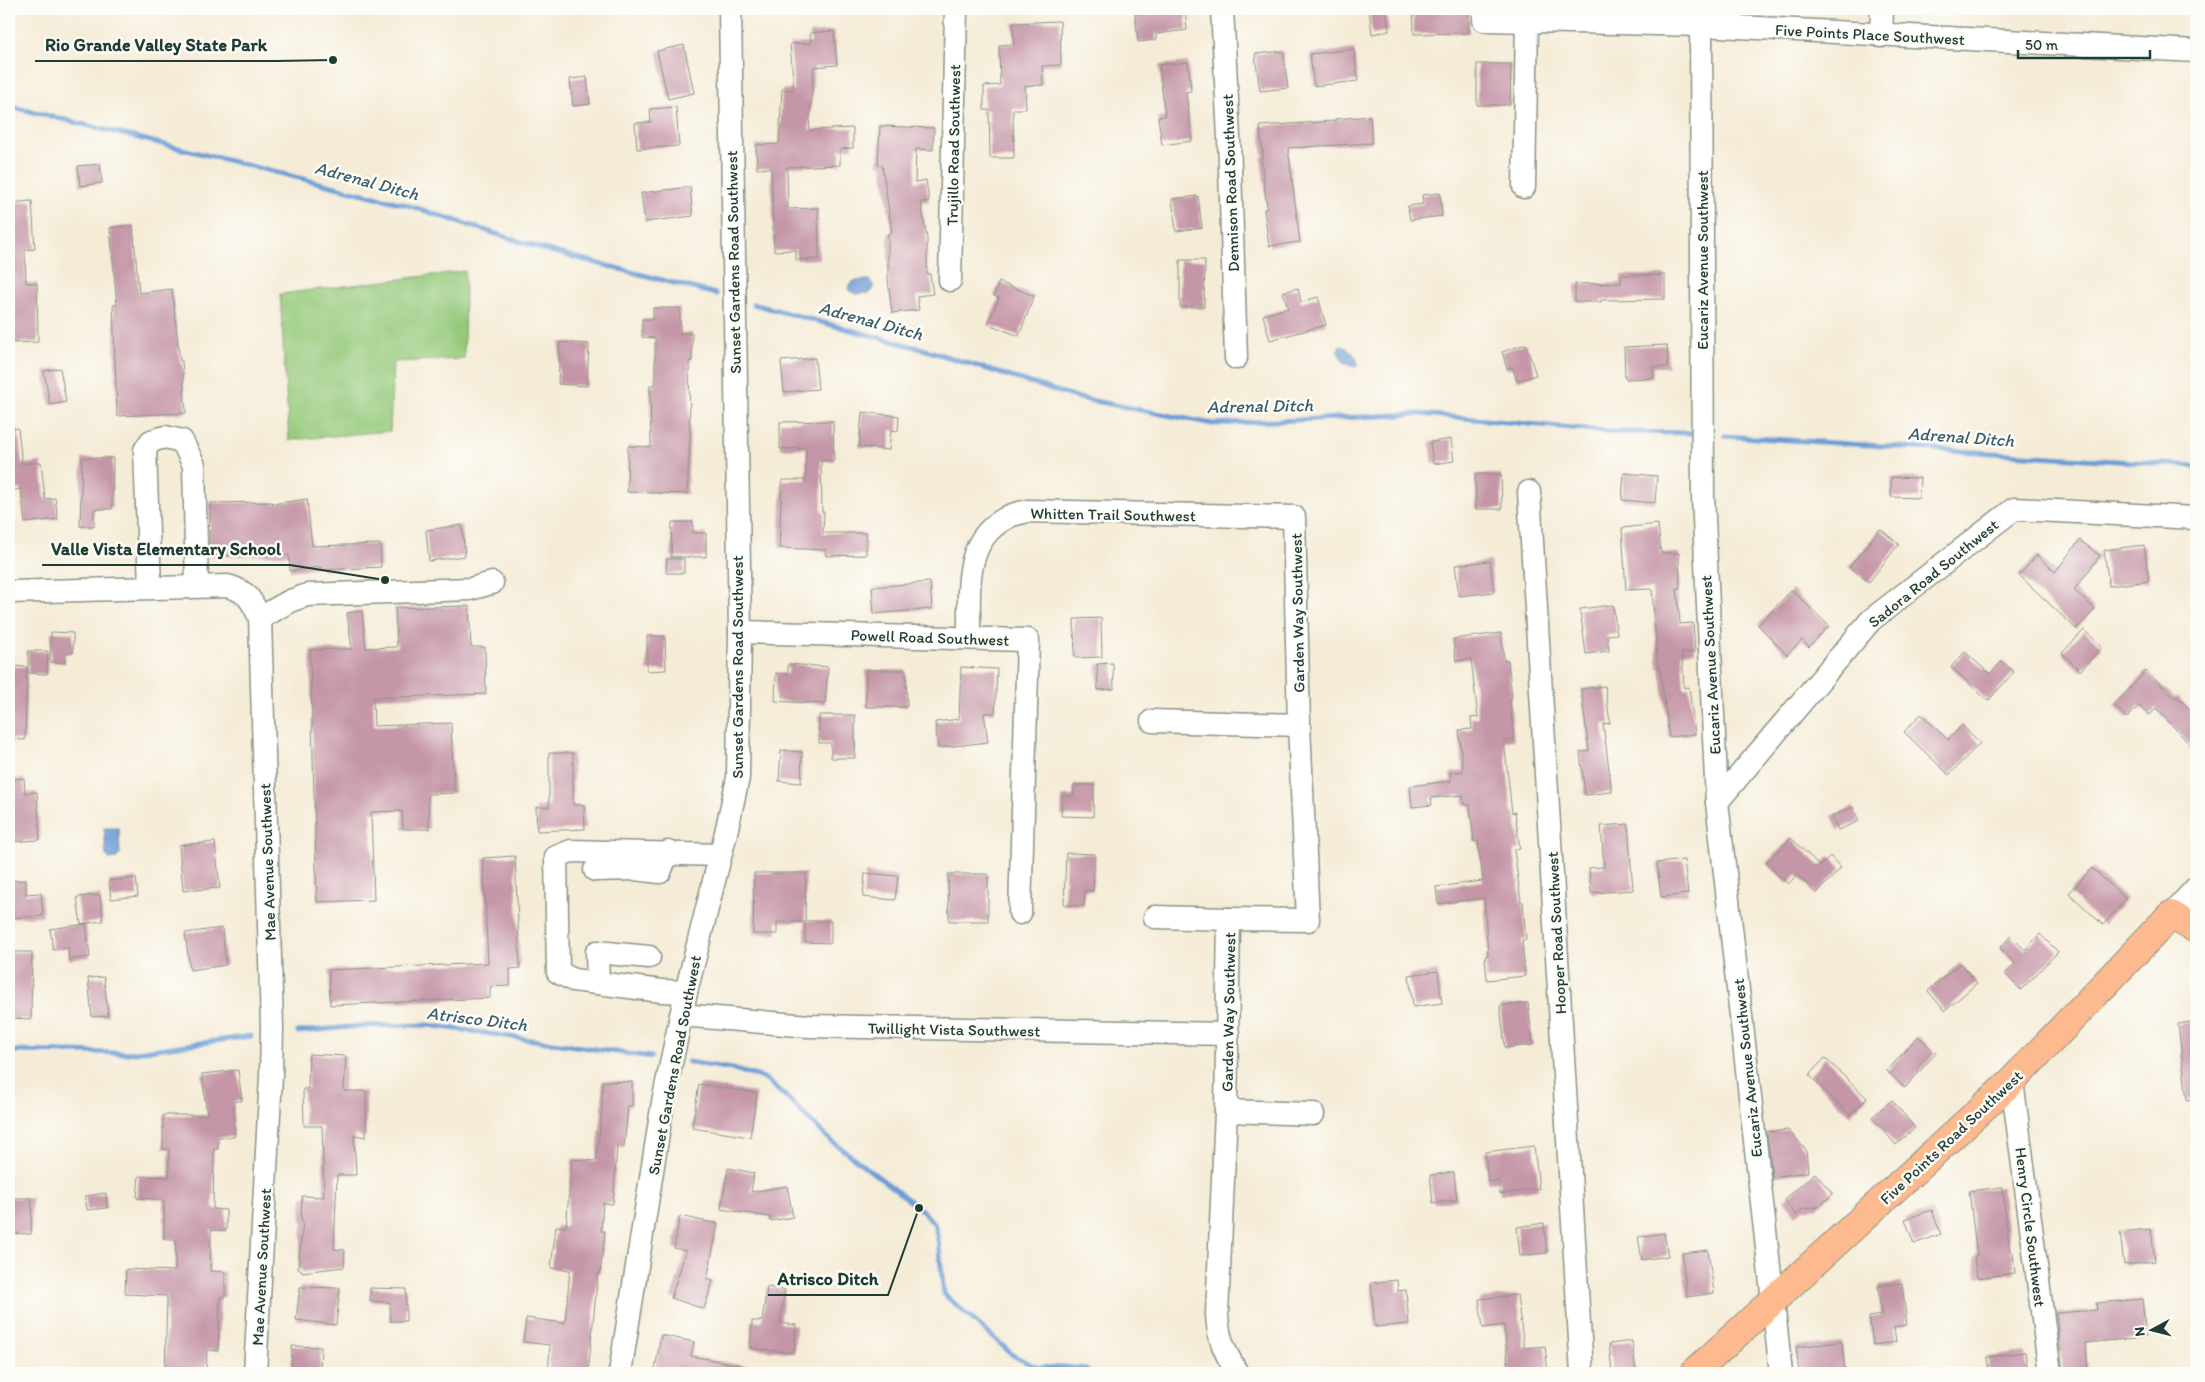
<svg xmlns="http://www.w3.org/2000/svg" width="2205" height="1382" font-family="Itim,sans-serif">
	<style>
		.green { fill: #95c97a; stroke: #5a8357 }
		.water { fill: #6b9cd5; stroke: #456c84 }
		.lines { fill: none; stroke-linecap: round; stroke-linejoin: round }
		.stream { stroke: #6b9cd5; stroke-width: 5 }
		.building { fill: #c596a7 }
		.minor-casing { stroke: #8a9486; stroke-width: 25 }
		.major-casing { stroke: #8a9486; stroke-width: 30 }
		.minor { stroke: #fff; stroke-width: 22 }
		.major { stroke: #fcba8e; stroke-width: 28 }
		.labels { text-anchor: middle; stroke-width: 5; stroke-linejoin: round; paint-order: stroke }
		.street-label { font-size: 16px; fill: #1f3d34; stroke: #fdfcf7 }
		.water-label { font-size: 18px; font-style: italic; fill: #3a5e6c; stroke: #fdfcf7 }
		.leader { fill: none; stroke: #1f3d34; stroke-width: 2 }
		.callout-dot { fill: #1f3d34; stroke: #fdfcf7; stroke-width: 2 }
		.callout-label { font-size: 18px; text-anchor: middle; font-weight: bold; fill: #1f3d34; stroke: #fdfcf7; stroke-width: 5; stroke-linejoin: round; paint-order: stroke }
	</style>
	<rect width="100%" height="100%" fill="#fdfcf7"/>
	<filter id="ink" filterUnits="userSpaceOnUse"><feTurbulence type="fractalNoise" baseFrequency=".02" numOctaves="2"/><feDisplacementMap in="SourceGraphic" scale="10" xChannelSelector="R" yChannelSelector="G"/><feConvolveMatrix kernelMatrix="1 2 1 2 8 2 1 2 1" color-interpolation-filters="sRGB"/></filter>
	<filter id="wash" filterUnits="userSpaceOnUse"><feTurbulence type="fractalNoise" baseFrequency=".0096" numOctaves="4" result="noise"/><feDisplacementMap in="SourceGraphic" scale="20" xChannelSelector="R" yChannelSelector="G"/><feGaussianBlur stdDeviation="1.12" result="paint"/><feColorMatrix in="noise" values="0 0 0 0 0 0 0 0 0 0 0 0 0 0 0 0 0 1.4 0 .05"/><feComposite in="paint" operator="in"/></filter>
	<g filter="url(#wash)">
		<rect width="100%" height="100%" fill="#f5ecd7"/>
		<path class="green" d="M465 271 464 359 393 362 390 431 289 440 280 294Z"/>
		<g class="water">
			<path d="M869 280 874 286 870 293 855 294 849 290V285L854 281Z"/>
			<path d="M1340 346C1349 347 1358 356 1358 366L1353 367 1344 362 1337 351Z"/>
			<path d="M104 828H119L120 855H117V858L109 859V856H106Z"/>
		</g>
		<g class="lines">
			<g class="stream">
				<path d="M9 106 404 204 543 249 716 294"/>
				<path d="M753 304 926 350 1079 398 1213 424 1420 414 1615 432 1692 433"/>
				<path d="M1725 436 2196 466"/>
				<path d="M298 1032 360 1026 428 1025 651 1057"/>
				<path d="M9 1051 128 1053 251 1036"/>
				<path d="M688 1062 732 1069 764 1078 785 1096 829 1139 919 1208 934 1223 938 1239 944 1294 1014 1356 1038 1368 1063 1367 1085 1369 1089 1373"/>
			</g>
		</g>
		<g id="blocks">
			<g class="building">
				<path d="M1185 9 1187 30 1156 34V40L1138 42 1135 14Z"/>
				<path d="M1369 9H1386L1389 31 1372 34Z"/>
				<path d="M1413 9H1447V12L1469 11V33L1414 34Z"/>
				<path d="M1060 21 1061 65 1042 66 1043 85 1025 86 1026 109H1013L1014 158H990L989 110H984V86L1000 85 999 45 1014 44 1013 23Z"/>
				<path d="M834 31 837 65 814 67 809 130 853 128V148L840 149V165L787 167 788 209 818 208 819 259 796 260V250L774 251 771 168 757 169 756 145 779 144 782 89 794 90 790 44 811 43 810 33Z"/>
				<path d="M684 45 694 93 668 99 657 51Z"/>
				<path d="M1354 49 1358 81 1314 86 1310 54Z"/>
				<path d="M1283 51 1288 88 1260 91 1255 54Z"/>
				<path d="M1188 62 1191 91 1186 92 1192 141 1162 145 1158 117 1165 116 1159 65Z"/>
				<path d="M1477 64H1511L1510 105H1477Z"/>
				<path d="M587 77 590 104 573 106 570 79Z"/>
				<path d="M676 107 679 146 637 149 635 123 651 122 650 109Z"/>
				<path d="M1370 116 1372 143 1288 148 1300 242 1269 246 1264 209 1267 208 1261 158 1263 157 1260 126 1335 121V119Z"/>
				<path d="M880 126 934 128 933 150 916 149 915 182 926 180 929 201 921 202 927 238V274H930L933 294 917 296 919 310 892 313 888 280V233H892L882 165H878Z"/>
				<path d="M100 164 102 183 80 186 78 166Z"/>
				<path d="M690 187 693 216 645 222 641 193Z"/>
				<path d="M1440 193 1442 216 1410 220 1408 206 1423 204 1422 195Z"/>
				<path d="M1198 196 1202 228 1176 231 1172 199Z"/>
				<path d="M32 201 35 249 25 250 26 283H37L38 342 9 343V203Z"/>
				<path d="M133 225 139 293 172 289 180 361H182L186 413 117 416 113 305H117L110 228Z"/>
				<path d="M1180 260H1205L1204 307H1180Z"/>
				<path d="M1621 275H1665V299L1601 300V302H1575V284L1621 283Z"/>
				<path d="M999 282 1034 296 1019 336 988 324 999 298 994 296Z"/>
				<path d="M1298 288 1301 302 1318 297 1326 325 1270 340 1263 315 1288 308 1283 292Z"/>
				<path d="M653 308H680V333H692V361H689L690 438 687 494 627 492 628 446 651 447 650 385H655V338L642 337V319H653Z"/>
				<path d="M560 342 589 344 587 386 558 384Z"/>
				<path d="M1526 344 1536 375 1517 381 1512 367 1507 369 1502 352Z"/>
				<path d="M1667 345 1668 367H1653V378L1625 379 1624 347Z"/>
				<path d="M815 358 818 389 784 392 781 361Z"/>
				<path d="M60 368 66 402 50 405 44 371Z"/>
				<path d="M862 412 899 416 898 431 891 430 889 450 859 447Z"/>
				<path d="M833 421 834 461H821L822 512H824L823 533H866V555L826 556V550L779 548 782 480H806V448L780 449V422Z"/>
				<path d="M18 428 22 464 41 462 45 499 55 498 58 519 25 523 21 489 9 491V429Z"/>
				<path d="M1451 439 1454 461 1433 464 1430 442Z"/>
				<path d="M82 458H113L112 509H94V526H80Z"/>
				<path d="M1624 473 1657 476 1655 503 1622 500Z"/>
				<path d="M1475 474H1501L1502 509H1476Z"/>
				<path d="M1891 477 1920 478 1919 498 1891 497Z"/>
				<path d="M307 499 312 546 380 544 381 567 321 570V567L290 571 289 555 209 556 210 503 272 502 273 504Z"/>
				<path d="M672 522H693V533H706V557H671Z"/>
				<path d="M1658 524 1661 553H1679L1680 588H1677L1680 624 1693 623 1695 652 1682 653 1684 688 1689 687 1695 734 1669 737 1660 668H1658L1652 589 1626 590 1622 528Z"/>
				<path d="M462 525 465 556 429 561 426 530Z"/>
				<path d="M1880 529 1899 544 1869 582 1849 567Z"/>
				<path d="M2080 540 2100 556 2074 590 2095 609 2076 629 2019 575 2037 555 2055 572Z"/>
				<path d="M2144 545 2149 581 2109 586 2104 550Z"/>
				<path d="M667 559H684V573H666Z"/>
				<path d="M1490 561 1494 592 1459 596 1455 565Z"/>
				<path d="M930 582 932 609 874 614 872 587Z"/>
				<path d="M1792 590 1829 626 1809 647 1802 640 1787 655 1758 625Z"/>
				<path d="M1613 605 1617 634 1607 635 1609 651 1586 654 1580 609Z"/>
				<path d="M469 606 471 647H485L486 694 373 698 374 726 451 723 454 793 428 794 429 829H403L402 811 371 812 374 900 317 902 310 650 352 649 347 613 362 611 366 648 397 647 395 608Z"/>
				<path d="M1101 618 1102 657 1075 658 1074 619Z"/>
				<path d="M2084 630 2102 647 2080 671 2062 653Z"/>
				<path d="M51 632 73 633V653H65V663L50 662Z"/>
				<path d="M1501 633 1504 661 1508 660 1512 698 1510 699 1514 740 1504 741 1512 813 1515 812 1520 849 1514 850 1521 902H1523L1526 940H1522L1525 976 1487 980 1485 956 1488 955 1484 898 1438 904 1436 887 1483 881 1478 841 1474 842 1470 805H1464L1463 795 1431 798 1432 805 1412 807 1410 786 1451 781 1450 773 1463 771 1459 730 1472 729 1471 718 1478 717 1471 659 1456 661 1453 639Z"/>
				<path d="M647 636H665L666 670 647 671Z"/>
				<path d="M28 651H48L47 674 28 673Z"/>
				<path d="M1965 652 1990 674 2002 661 2014 672 1988 701 1951 667Z"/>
				<path d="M1113 663 1114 689 1098 690 1097 664Z"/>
				<path d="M788 664 828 667 825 704 775 701 776 673 788 674Z"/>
				<path d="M9 666 27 667 25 740 9 739Z"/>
				<path d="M961 667 997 669 995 713H984L988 742 938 748 935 722 959 719Z"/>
				<path d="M866 670H906L907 707H866Z"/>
				<path d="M2146 671 2175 698 2177 696 2196 716V751L2156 708 2150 715 2139 706 2127 718 2114 705Z"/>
				<path d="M1605 686 1610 723 1603 724 1612 792 1585 795 1580 752 1589 751 1581 689Z"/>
				<path d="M1921 714 1948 740 1962 725 1980 743 1949 775 1904 732Z"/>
				<path d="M819 715H855V758H831V743H819Z"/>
				<path d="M781 750 802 752 801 783 779 781Z"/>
				<path d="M549 753H573V805H584L585 829 537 831 536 807H549Z"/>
				<path d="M24 778 25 793 37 792 40 840 9 842V780Z"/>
				<path d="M1074 785H1094L1093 817 1061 816 1062 796H1073Z"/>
				<path d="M1853 807 1859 821 1838 830 1832 816Z"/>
				<path d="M1628 824 1633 890 1591 893 1589 868 1604 867 1601 826Z"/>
				<path d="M1791 838 1820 866 1830 856 1841 868 1816 894 1797 875 1788 884 1766 863Z"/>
				<path d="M215 842 220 888 183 891 179 845Z"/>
				<path d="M1066 853 1095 854 1093 891 1085 890 1084 906 1064 905Z"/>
				<path d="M515 856 520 968 510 969V986L490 987V998L330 1005 329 970 488 963 483 858Z"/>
				<path d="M1684 860 1688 894 1661 897 1657 863Z"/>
				<path d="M2092 868 2126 899 2103 925 2069 893Z"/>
				<path d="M754 873H806L805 921H831V943L805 942V922H777V934H753Z"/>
				<path d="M865 873 898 876 895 900 863 897Z"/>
				<path d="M948 874H988V921H949Z"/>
				<path d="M136 878 138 896 111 899 109 881Z"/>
				<path d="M26 880V894L41 893 43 916 9 918V881Z"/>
				<path d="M100 895 103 921 81 924 77 897Z"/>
				<path d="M86 924 90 957 69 960 68 948 53 950 50 929Z"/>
				<path d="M222 928 226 965 190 970 185 933Z"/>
				<path d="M2040 934 2058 952 2021 990 2005 974 2015 964 2000 948 2011 936 2025 950Z"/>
				<path d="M9 952H32L31 1019 9 1018Z"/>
				<path d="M1960 963 1977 983 1945 1011 1928 991Z"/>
				<path d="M1438 971 1442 1003 1413 1007 1409 975Z"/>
				<path d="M104 977 108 1016 92 1017 88 978Z"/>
				<path d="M1528 1003 1533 1045 1505 1048 1500 1006Z"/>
				<path d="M2196 1021V1099L2187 1100 2178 1024Z"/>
				<path d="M1918 1036 1936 1053 1905 1088 1887 1071Z"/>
				<path d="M309 1054 346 1056 344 1091H366V1137L354 1135 356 1175H337L334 1249 345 1250 344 1267 302 1272V1270L298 1269 303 1221H301L302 1196 324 1197 322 1126H304L303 1089H308Z"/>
				<path d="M1825 1058 1867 1098 1850 1115 1809 1075Z"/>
				<path d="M238 1070 242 1101H234V1137H218V1149H214L213 1209 226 1210V1231L211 1230 210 1271 225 1272V1297H220L218 1351 207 1350 206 1373H165L167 1296 125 1294 126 1269 175 1271 176 1240 164 1239V1200L137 1198 139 1176 169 1177V1149H163V1115H207L202 1074Z"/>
				<path d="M602 1081 632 1082V1106H628L624 1147 617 1146 613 1204 603 1203 601 1231H605L600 1274 598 1273 588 1373H548L550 1345 523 1342 526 1318 565 1323 570 1270 551 1268 556 1226 566 1227 572 1159 596 1161 602 1110Z"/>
				<path d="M699 1084 757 1093 750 1137 692 1128Z"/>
				<path d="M1892 1100 1915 1128 1896 1145 1872 1117Z"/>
				<path d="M1788 1130 1806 1150 1808 1172 1772 1177 1767 1132Z"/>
				<path d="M1534 1146 1539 1189 1500 1194 1499 1181 1488 1182 1485 1152Z"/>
				<path d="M728 1168 754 1173 751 1192 787 1186 793 1217 770 1221V1217L721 1209Z"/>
				<path d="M1454 1172 1457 1200 1433 1203 1430 1175Z"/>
				<path d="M1815 1173 1833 1194 1818 1207 1804 1209 1796 1215 1784 1200Z"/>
				<path d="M2002 1187 2010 1252H2013L2015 1273 1977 1278 1974 1256H1977L1969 1191Z"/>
				<path d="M106 1193 107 1208 87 1210 85 1196Z"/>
				<path d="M9 1198H32L31 1234 9 1233Z"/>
				<path d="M1932 1210 1941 1234 1914 1244 1905 1219Z"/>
				<path d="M680 1216 718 1224 707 1279 713 1281 704 1309 671 1298 686 1251 674 1248Z"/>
				<path d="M1544 1223 1547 1253 1520 1256 1517 1227Z"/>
				<path d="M2151 1229 2155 1261 2124 1265 2120 1232Z"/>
				<path d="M1664 1233 1668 1256 1642 1260 1638 1237Z"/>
				<path d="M1708 1250 1714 1293 1687 1297 1682 1253Z"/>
				<path d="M1397 1280 1398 1291 1406 1290 1409 1324 1375 1327 1371 1283Z"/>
				<path d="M1902 1283 1907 1325 1894 1327 1896 1342 1873 1345 1869 1317 1881 1315 1878 1286Z"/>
				<path d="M300 1287 340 1288 336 1325 296 1320Z"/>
				<path d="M767 1287 785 1290 780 1323 796 1325 794 1353 750 1348 752 1321H762Z"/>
				<path d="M370 1288 406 1289V1321H390V1302L370 1301Z"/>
				<path d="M1517 1295 1524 1348 1545 1346 1548 1373H1509L1504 1325 1483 1328 1479 1299Z"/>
				<path d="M2142 1299 2146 1337 2086 1343 2088 1373H2063L2056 1313 2097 1310 2096 1303Z"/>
				<path d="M661 1335 694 1342 691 1356 746 1366 745 1373H671L655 1370Z"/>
				<path d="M1632 1341 1636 1373H1612L1609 1344Z"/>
				<path d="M1842 1342 1845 1373H1799L1796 1347Z"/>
				<path d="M292 1346 321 1347 320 1372 291 1371Z"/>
				<path d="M2025 1352 2028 1373H1989L1987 1357Z"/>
			</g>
		</g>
	</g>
	<g filter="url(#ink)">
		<use href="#blocks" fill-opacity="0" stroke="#8a9486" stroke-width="1"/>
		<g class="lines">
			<defs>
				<g id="minor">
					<path d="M1222 9 1229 137 1236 358"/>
					<path d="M1484 9V20L1701 25 2196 51"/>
					<path d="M1701 25 1703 496 1717 802 1781 1373"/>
					<path d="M1881 36 1882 9"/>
					<path d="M1524 187 1527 21"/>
					<path d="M950 280 956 9"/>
					<path d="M1529 492 1582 1373"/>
					<path d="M150 587 145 450 151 441 165 437 182 441 194 465 197 586"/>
					<path d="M9 592 228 586C248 592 251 599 260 618L272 1027 271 1076 255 1373"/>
					<path d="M260 618 290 601 307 595 470 589 492 583"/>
					<path d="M740 632 1028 640 1020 913"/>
					<path d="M969 637C970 593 961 542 1006 518 1012 514 1021 513 1028 511L1294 517 1299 725 1308 920 1229 919 1226 1111 1217 1314C1218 1339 1225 1352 1237 1373"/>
					<path d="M1152 721 1299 725"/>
					<path d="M1717 802 1871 620 2014 509 2196 518"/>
					<path d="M595 870 635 869 660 872 668 852"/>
					<path d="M2171 915 2196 888"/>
					<path d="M1155 917 1229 919"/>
					<path d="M598 983 597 952 649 957"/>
					<path d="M686 992 662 991 573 980 558 972 556 857 571 851 720 855"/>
					<path d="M681 1015 809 1026 1228 1034"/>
					<path d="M2012 1081 2050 1373"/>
					<path d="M1226 1111 1313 1114"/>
					<path d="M620 1373 663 1102 686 992 725 837 738 778 740 632 730 9"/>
				</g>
				<path id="major" d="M1694 1373 2012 1081 2171 915 2196 929"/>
			</defs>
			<use href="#minor" class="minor-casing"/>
			<use href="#major" class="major-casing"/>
			<use href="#minor" class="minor"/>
			<use href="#major" class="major"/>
		</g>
	</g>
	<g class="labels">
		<g class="street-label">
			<text transform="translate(1870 34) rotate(3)" y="6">Five Points Place Southwest</text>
			<text transform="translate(953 145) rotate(-89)" y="6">Trujillo Road Southwest</text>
			<text transform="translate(1230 183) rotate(-92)" y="6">Dennison Road Southwest</text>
			<text transform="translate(1702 260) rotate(-90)" y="6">Eucariz Avenue Southwest</text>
			<text transform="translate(733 262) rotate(-91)" y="6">Sunset Gardens Road Southwest</text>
			<text transform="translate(1113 514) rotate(1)" y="6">Whitten Trail Southwest</text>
			<text transform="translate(1933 573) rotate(-39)" y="6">Sadora Road Southwest</text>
			<text transform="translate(1297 613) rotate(-91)" y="6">Garden Way Southwest</text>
			<text transform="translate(930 637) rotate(2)" y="6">Powell Road Southwest</text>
			<text transform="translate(1710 665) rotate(-93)" y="6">Eucariz Avenue Southwest</text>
			<text transform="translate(737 667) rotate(-90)" y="6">Sunset Gardens Road Southwest</text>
			<text transform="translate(267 862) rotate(-92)" y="6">Mae Avenue Southwest</text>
			<text transform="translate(1556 933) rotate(-93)" y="6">Hooper Road Southwest</text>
			<text transform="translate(1228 1012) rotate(-89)" y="6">Garden Way Southwest</text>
			<text transform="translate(954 1029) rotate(1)" y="6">Twillight Vista Southwest</text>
			<text transform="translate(674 1065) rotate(-79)" y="6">Sunset Gardens Road Southwest</text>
			<text transform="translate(1747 1068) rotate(-96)" y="6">Eucariz Avenue Southwest</text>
			<text transform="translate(1951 1137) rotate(-43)" y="6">Five Points Road Southwest</text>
			<text transform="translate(2031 1227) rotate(83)" y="6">Henry Circle Southwest</text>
			<text transform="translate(261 1267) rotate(-87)" y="6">Mae Avenue Southwest</text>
		</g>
		<g class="water-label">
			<text transform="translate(367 181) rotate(15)" y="6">Adrenal Ditch</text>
			<text transform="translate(871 321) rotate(15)" y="6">Adrenal Ditch</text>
			<text transform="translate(1260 406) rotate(-1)" y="6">Adrenal Ditch</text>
			<text transform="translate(1961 437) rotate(4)" y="6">Adrenal Ditch</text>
			<text transform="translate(477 1019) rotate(7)" y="6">Atrisco Ditch</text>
		</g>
	</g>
	<path class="leader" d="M333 60L276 61H35M385 580L290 565H42M919 1208L888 1295H768"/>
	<g class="callout-dot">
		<circle cx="333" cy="60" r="5"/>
		<circle cx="385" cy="580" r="5"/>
		<circle cx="919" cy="1208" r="5"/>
	</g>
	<g class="callout-label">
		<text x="156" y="51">Rio Grande Valley State Park</text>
		<text x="166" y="555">Valle Vista Elementary School</text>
		<text x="828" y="1285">Atrisco Ditch</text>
	</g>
	<rect width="2205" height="1382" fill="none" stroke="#fdfcf7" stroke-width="30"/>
	<g transform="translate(2152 1330) rotate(263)" stroke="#fdfcf7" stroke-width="4" paint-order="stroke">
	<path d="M0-4L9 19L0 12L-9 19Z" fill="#1f3d34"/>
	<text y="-8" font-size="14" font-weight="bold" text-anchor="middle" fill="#1f3d34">N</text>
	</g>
	<path d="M2018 50v8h132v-8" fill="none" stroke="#1f3d34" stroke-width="2.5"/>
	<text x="2025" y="50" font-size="15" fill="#1f3d34" stroke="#fdfcf7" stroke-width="4" paint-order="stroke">50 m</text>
</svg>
